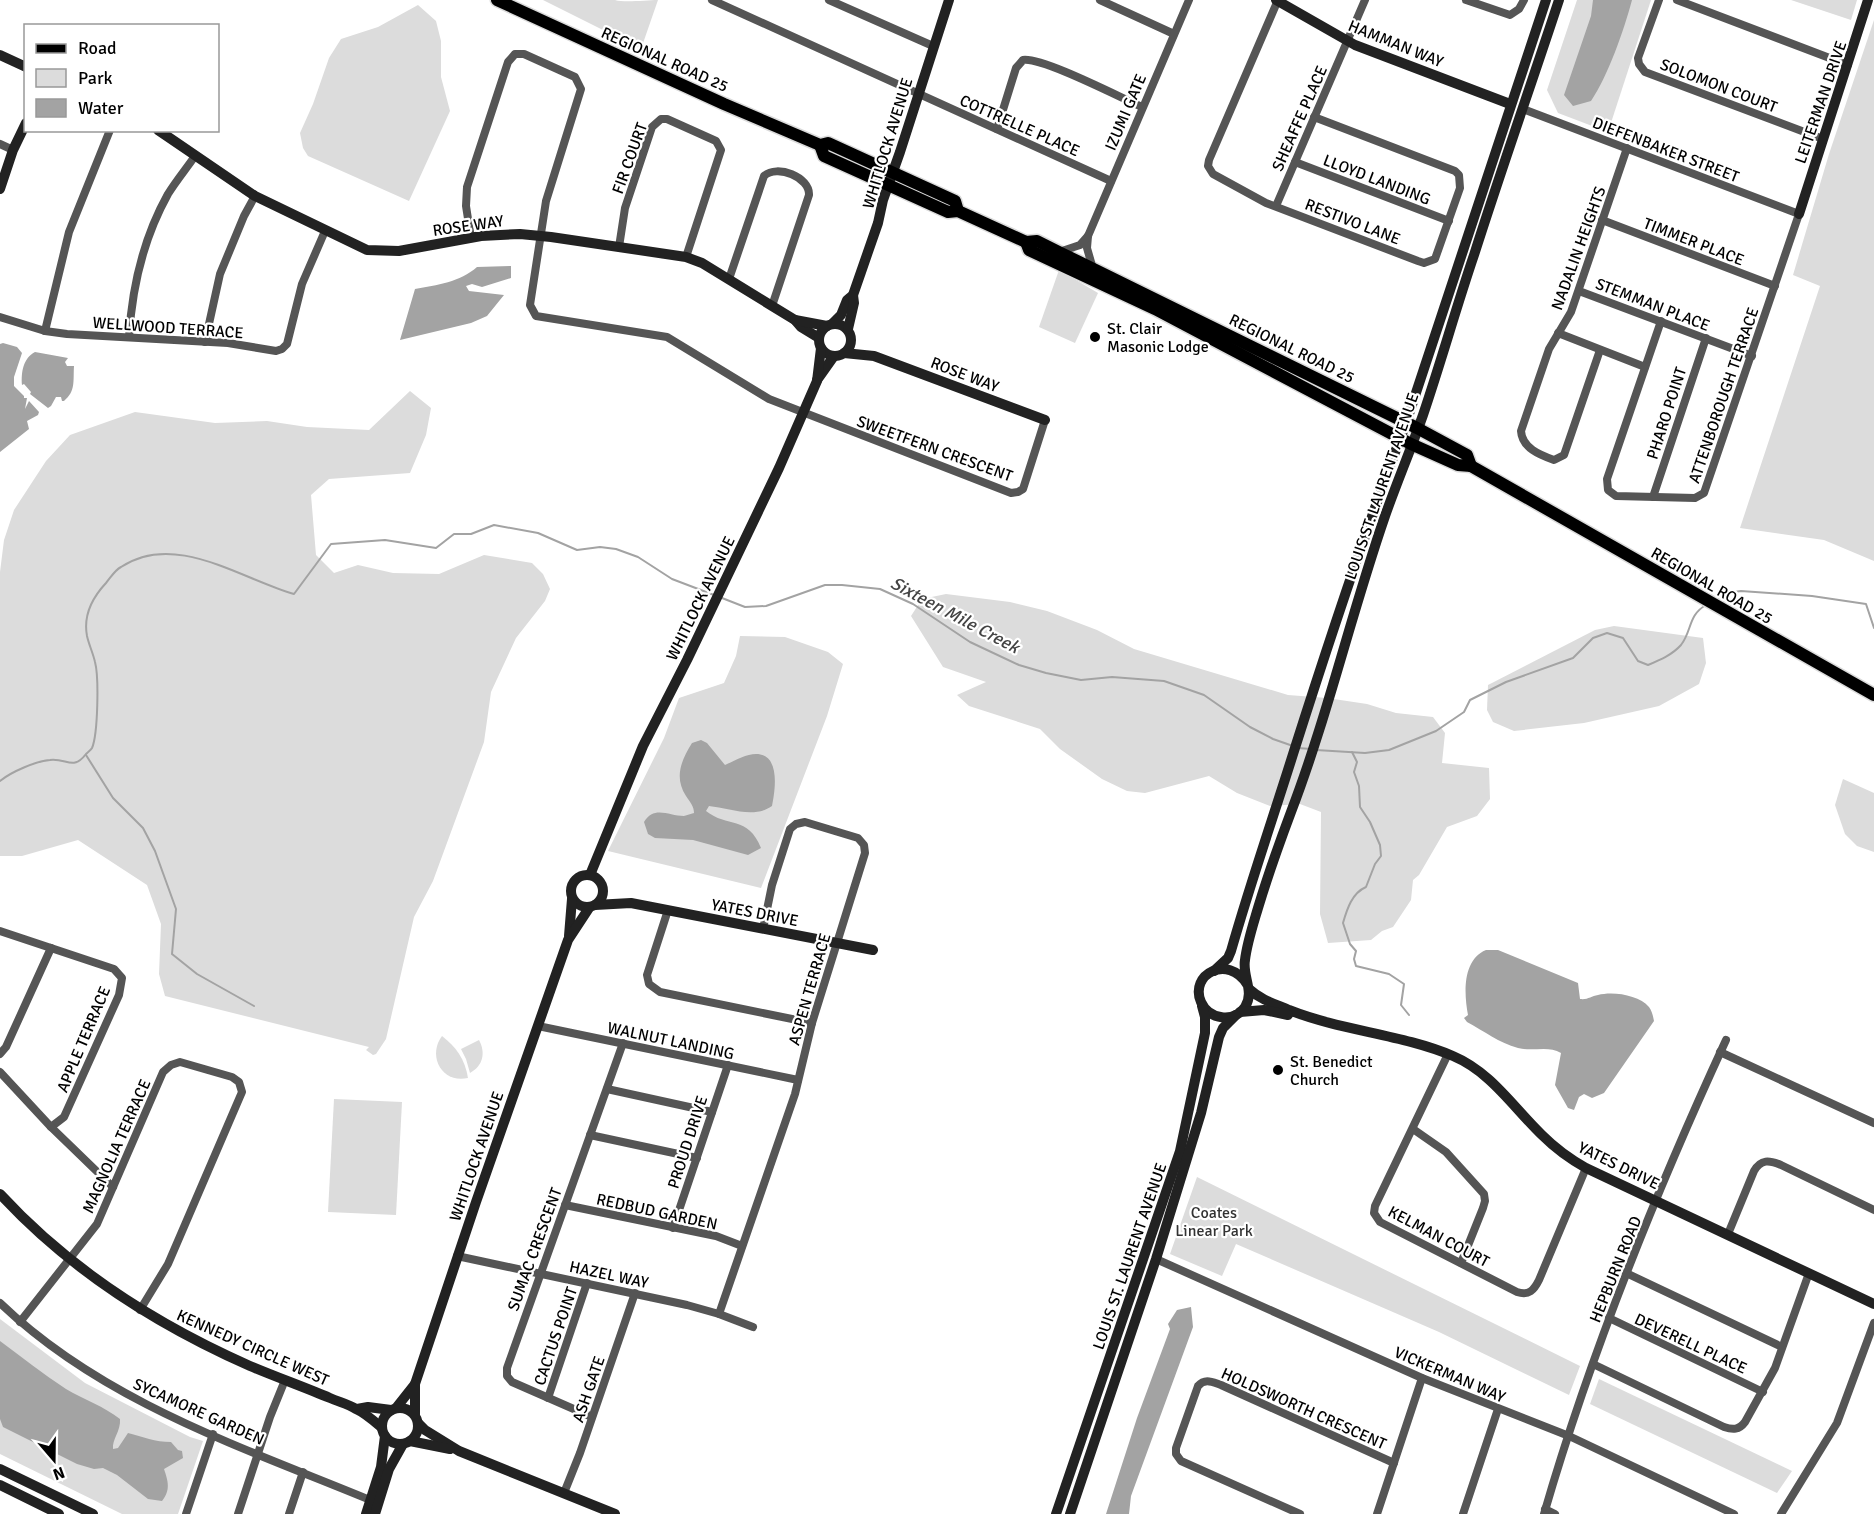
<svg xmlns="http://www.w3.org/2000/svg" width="1874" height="1514" font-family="Signika,sans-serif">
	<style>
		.green { fill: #dcdcdc }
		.water { fill: #a3a3a3 }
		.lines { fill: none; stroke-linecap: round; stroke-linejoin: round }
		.stream { stroke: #a3a3a3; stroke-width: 2 }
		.primary-casing { stroke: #dbdbdb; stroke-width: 15 }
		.street { stroke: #555; stroke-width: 8 }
		.secondary { stroke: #222; stroke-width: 10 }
		.primary { stroke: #000; stroke-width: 12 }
		.poi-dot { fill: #000; stroke: #fff; stroke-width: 2 }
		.labels { text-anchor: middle; stroke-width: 4.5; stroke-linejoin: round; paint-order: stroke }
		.street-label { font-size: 16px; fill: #000; stroke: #fff }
		.poi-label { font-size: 16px; fill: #000; stroke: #fff; text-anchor: start }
		.park-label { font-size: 16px; fill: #333; stroke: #fff }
		.water-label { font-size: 18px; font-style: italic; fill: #444; stroke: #fff }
	</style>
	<rect width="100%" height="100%" fill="#fff"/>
	<g class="green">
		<path d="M543 0H615C625 3 646 0 658 0L641 49Z"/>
		<path d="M1577 0H1651L1608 132 1558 113 1547 90Z"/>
		<path d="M1791 0H1857L1851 20Z"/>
		<path d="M418 5 436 21 441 41V77L450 111 409 201 308 156 303 148 300 133 313 104 329 58 341 39 378 27Z"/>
		<path d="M1874 20V561L1824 540 1740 528 1820 286 1793 275 1829 154Z"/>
		<path d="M1059 270 1098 293 1075 343 1039 327Z"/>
		<path d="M410 391 431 408 426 435 410 473 329 479 311 495 316 555 334 573 358 565 393 573 439 574 484 555 532 563 543 574 550 589 545 601 516 638 491 692 484 742 433 881 414 917 386 1039 376 1054 373 1055 366 1050 369 1047 165 996 159 974 161 924 147 885 78 840 22 856H0V572L4 540 14 510 46 461 70 435 135 412 215 423 267 421 307 427 369 430Z"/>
		<path d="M946 594 1010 602 1047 611 1097 630 1134 649 1288 695 1327 698 1367 704 1396 713 1433 717 1445 733 1442 763 1489 768 1490 799 1477 816 1447 827 1419 875 1413 880 1411 900 1393 927 1382 931 1371 940 1328 943 1320 914 1321 812 1300 804 1270 806 1237 793 1209 776 1145 793 1127 791 1102 779 1060 749 1040 729 969 706 957 695 986 682 943 667 911 616 922 599Z"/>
		<path d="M1614 626 1703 638 1706 663 1699 684 1659 706 1584 723 1514 731 1493 722 1487 710 1488 685 1595 630Z"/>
		<path d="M740 636 785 637 828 652 843 664 827 716 761 888 608 851 664 738 679 698 724 683 736 656Z"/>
		<path d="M1843 779 1874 793V852L1857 846 1845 834 1835 805Z"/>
		<path d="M442 1036C456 1047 465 1059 468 1078 442 1084 427 1056 442 1036Z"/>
		<path d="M479 1040C486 1053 483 1066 470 1073L466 1059 461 1049Z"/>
		<path d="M334 1099 402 1102 396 1215 328 1212Z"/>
		<path d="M1197 1177 1580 1366 1569 1395 1439 1332 1236 1244 1222 1276 1170 1254Z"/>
		<path d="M0 1319 85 1383 190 1437 203 1441 178 1514H122L0 1454Z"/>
		<path d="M1599 1379 1792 1471 1777 1493 1590 1404Z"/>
	</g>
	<g class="water">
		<path d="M1593 0H1632C1624 30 1608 76 1591 101L1573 106 1564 95 1591 16Z"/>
		<path d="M511 266V278L482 287 472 284 466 286 469 291 504 295 487 316 471 323 400 340 415 289C437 285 460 282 477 267Z"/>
		<path d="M3 343 17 347 22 353 14 377V386L24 396V398H27L25 409 29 401 39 412 38 415 27 421 29 429 0 452V344Z"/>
		<path d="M35 352 68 358 65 362 67 366H74C73 381 76 391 64 401H62L61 397H56L51 406 48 408 30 394 31 392 24 384 22 385C21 373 23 358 35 352Z"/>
		<path d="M701 740 707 743 725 765C734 761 746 754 756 754 781 754 775 791 772 806 754 819 729 808 709 806L706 811C727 828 748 815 761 848L748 855 693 840 655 838 648 834 644 822C654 805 669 816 684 816 685 816 693 813 694 813 694 806 690 802 686 796 674 777 681 761 692 743Z"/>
		<path d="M1486 950H1498L1578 983 1580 999C1588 1000 1591 996 1598 995 1613 991 1639 995 1649 1007 1652 1011 1653 1016 1654 1021L1604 1093 1592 1098 1584 1094 1579 1097 1574 1110 1568 1108 1555 1085 1561 1053C1548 1045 1533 1052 1518 1048 1499 1043 1484 1031 1467 1022L1464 1018 1468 1015C1464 994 1462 960 1486 950Z"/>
		<path d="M1191 1307 1193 1327 1131 1496 1129 1514H1106L1137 1418 1170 1329 1168 1324 1177 1310Z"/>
		<path d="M0 1341C22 1357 43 1374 66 1389 83 1399 105 1407 120 1419 121 1431 112 1439 113 1449L118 1448 128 1433C143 1437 155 1442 171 1442L178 1450 182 1451 183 1458 164 1469C168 1481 171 1490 162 1501L148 1499 117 1475 103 1468 94 1469 77 1464 3 1427 0 1419Z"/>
	</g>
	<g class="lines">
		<g class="stream">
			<path d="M722 598 745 607 766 606 825 585H842L880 589 913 604 970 642 1019 665 1046 673 1081 680 1112 677 1164 681 1204 695 1250 727 1273 739 1293 746"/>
			<path d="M1716 599 1726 593 1741 591 1812 596 1866 604 1874 628"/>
			<path d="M1298 748 1311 749"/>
			<path d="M1316 750 1365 753 1389 750 1436 731 1464 712 1470 700 1506 682 1573 658 1593 638 1607 633 1623 638 1638 661 1648 665C1660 660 1672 655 1681 645 1692 631 1688 615 1706 605"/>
			<path d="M1352 752 1357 762 1354 772 1359 786 1360 807 1370 822 1380 845 1381 856 1375 864 1366 887C1352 893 1347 909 1343 923L1350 944 1356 951 1354 959 1356 966 1389 974 1404 984 1401 1005 1409 1015"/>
			<path d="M86 755 113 798 143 828 155 851 176 909 172 954 197 974 254 1006"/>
			<path d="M0 781C11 772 36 761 50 760 67 758 73 771 86 754 88 752 91 750 92 748 98 734 99 677 95 662 93 653 89 645 87 636 83 615 92 598 106 583 111 577 115 570 121 567 175 531 241 579 294 594L331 544 385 540 436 548 454 534H471L494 525 538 533 577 550 600 547 616 549 638 557 672 579 714 595"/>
		</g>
		<defs>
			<g id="primary">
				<path d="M497 0 724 104 820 145 828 143 955 201 958 211"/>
				<path d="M820 145 824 156 948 212 958 211 1026 242 1037 241 1059 252 1417 428 1467 455 1471 466"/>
				<path d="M1026 242 1029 250 1155 309 1411 444 1458 465 1471 466 1874 695"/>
			</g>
		</defs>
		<use href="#primary" class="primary-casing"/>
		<g class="street">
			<path d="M712 0 1111 181"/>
			<path d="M829 0 933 46"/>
			<path d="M1100 0 1174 34"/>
			<path d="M1278 0 1209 160 1208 166 1213 174 1266 203 1418 261 1424 263 1435 259 1460 188 1459 175 1455 171 1314 117"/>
			<path d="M1466 0 1510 15 1519 9 1524 0"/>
			<path d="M1659 0 1638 58 1639 64 1645 72 1823 139"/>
			<path d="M1677 0 1848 65"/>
			<path d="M1523 109 1799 214 1704 493 1695 498 1616 496 1608 490 1607 479 1661 321"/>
			<path d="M997 129 1016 68 1023 60C1042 57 1119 97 1142 107"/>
			<path d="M0 144 13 150"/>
			<path d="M1295 162 1449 221"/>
			<path d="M1276 206 1365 0"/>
			<path d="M1602 220 1775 286"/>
			<path d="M1088 236 1087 248 1093 269"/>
			<path d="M471 238 466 206 467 187 508 62 515 54H524L575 77 581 89 546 201 530 305 536 316 667 337 769 399 1011 493 1018 492 1023 489 1045 420"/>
			<path d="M619 247 625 208 652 127 661 119H667L716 141 721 150 686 257"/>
			<path d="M1059 252 1080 245 1088 236 1189 0"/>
			<path d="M729 279 764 176C777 164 810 177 809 195L772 306"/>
			<path d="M1579 291 1752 356"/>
			<path d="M0 317 45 331 67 334 228 343 276 351 282 349 287 344 302 284 325 231"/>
			<path d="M45 331 69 232 110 130"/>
			<path d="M1558 333 1645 367"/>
			<path d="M129 337C132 288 144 237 168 194 176 181 186 169 195 156"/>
			<path d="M205 342 220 274 244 216 255 196"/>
			<path d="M1600 350 1564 455 1554 460C1540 455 1522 448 1521 431L1549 349 1571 312 1627 148"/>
			<path d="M1653 497 1706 338"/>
			<path d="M668 910 647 975 649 984 660 992 812 1023"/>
			<path d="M0 931 114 969 122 978 119 995 64 1117 51 1127"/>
			<path d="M538 1026 798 1080"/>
			<path d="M1720 1052 1874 1123"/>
			<path d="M0 1054 6 1047 51 948"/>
			<path d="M1448 1054 1375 1206 1374 1213 1380 1222 1517 1292C1529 1296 1534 1290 1539 1280L1586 1168"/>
			<path d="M0 1072 51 1127 113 1187"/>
			<path d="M607 1089 712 1112"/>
			<path d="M1413 1129 1446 1152 1484 1194 1485 1201 1483 1208 1461 1263"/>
			<path d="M590 1135 697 1158"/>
			<path d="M565 1205 716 1236 742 1246"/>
			<path d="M673 1228 728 1065"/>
			<path d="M1728 1234 1754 1171C1761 1159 1769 1160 1781 1165L1874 1210"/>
			<path d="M457 1256 687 1305 719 1314 753 1327"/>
			<path d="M1156 1259 1422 1378 1569 1436 1734 1514"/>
			<path d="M1626 1273 1782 1347"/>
			<path d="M0 1303C104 1403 245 1448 375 1502"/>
			<path d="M719 1314 795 1094 812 1023 865 853 864 845 858 838 805 822 796 824 790 829 772 885 763 929"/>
			<path d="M1609 1318 1763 1392"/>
			<path d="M20 1322 97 1224 163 1072 171 1065 180 1062 232 1077 239 1082 242 1092 168 1264 140 1310"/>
			<path d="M1593 1364 1724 1427C1733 1430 1739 1430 1745 1422L1775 1368 1809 1273"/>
			<path d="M548 1398 587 1283"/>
			<path d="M592 1417 512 1382 507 1376V1368L623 1043"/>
			<path d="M564 1493 580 1453 635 1293"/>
			<path d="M1545 1509 1555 1514"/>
			<path d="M186 1514 213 1434"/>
			<path d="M238 1514 270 1417 285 1380"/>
			<path d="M289 1514 303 1472"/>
			<path d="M1300 1514 1181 1461 1176 1454V1448L1198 1386C1205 1378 1212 1382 1221 1385L1394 1463"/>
			<path d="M1377 1514 1422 1378"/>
			<path d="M1463 1514 1498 1409"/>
			<path d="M1544 1514C1591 1352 1655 1194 1726 1040"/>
			<path d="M1781 1514 1837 1423 1874 1323"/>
		</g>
		<g class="secondary">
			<path d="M1276 0 1355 45 1510 104"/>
			<path d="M0 55 26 67"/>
			<path d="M158 130 255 196 367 250 399 251 481 236 520 234 551 237 686 257 702 263 795 320 801 327 819 338"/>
			<path d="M0 189 13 150 26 123"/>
			<path d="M1799 214 1868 0"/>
			<path d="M795 320 827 326"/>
			<circle cx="835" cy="340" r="16"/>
			<path d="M832 324 841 315 847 300 853 295 861 272 878 223 883 200 900 152 949 0"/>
			<path d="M848 329 854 303 853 295"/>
			<path d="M844 353 874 356 1045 420"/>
			<path d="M817 380 834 356"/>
			<circle cx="587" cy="891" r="16"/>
			<path d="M590 875 643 746 687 660 779 468 817 381 821 348"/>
			<path d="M595 905 631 903 873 950"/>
			<path d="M569 936 572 899"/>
			<path d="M1214 971 1228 958 1231 951C1250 884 1273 818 1294 751 1329 641 1365 531 1406 423L1546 0"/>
			<path d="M1247 984C1228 954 1189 974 1201 1002 1209 1020 1234 1023 1245 1007 1255 992 1242 976 1245 960 1247 943 1253 925 1258 908 1268 875 1279 844 1291 812 1328 715 1351 614 1385 516 1397 482 1411 449 1423 415 1441 362 1456 308 1474 255 1501 170 1531 85 1559 0"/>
			<path d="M1249 989C1261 1000 1275 1004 1289 1010 1342 1031 1401 1034 1453 1056 1491 1072 1513 1107 1542 1135 1555 1148 1570 1159 1586 1168L1874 1304"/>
			<path d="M1240 1012 1264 1010 1288 1015"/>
			<path d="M0 1194C70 1270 155 1324 250 1366 276 1377 304 1387 330 1398 339 1402 348 1404 356 1409 365 1413 374 1421 381 1427"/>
			<circle cx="400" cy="1426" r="18"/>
			<path d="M396 1408 415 1384"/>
			<path d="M357 1409 368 1407 391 1410"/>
			<path d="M415 1415V1384L476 1202 568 940 589 908"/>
			<path d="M418 1423 425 1430 459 1451 615 1514"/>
			<path d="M410 1441 450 1449"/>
			<path d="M0 1469 93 1514"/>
			<path d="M0 1485 59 1514"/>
			<path d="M366 1514 381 1467 385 1436"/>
			<path d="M375 1514 389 1469 403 1444"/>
			<path d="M1056 1514 1180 1151 1205 1033V1017L1202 1006"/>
			<path d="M1070 1514 1156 1259 1201 1113 1219 1037 1223 1028 1236 1015"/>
		</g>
		<use href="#primary" class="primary"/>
	</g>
	<g class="poi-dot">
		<circle cx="1095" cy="337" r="6"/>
		<circle cx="1278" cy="1070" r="6"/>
	</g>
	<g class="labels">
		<g class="street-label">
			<text transform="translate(1396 43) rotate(22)" y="6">HAMMAN WAY</text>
			<text transform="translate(665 59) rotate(24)" y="6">REGIONAL ROAD 25</text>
			<text transform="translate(1719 85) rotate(21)" y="6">SOLOMON COURT</text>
			<text transform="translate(1820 102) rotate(-71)" y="6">LEITERMAN DRIVE</text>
			<text transform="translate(1125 112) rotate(-67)" y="6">IZUMI GATE</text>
			<text transform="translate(1299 118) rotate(-66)" y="6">SHEAFFE PLACE</text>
			<text transform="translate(1020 125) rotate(24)" y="6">COTTRELLE PLACE</text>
			<text transform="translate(887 143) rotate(-73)" y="6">WHITLOCK AVENUE</text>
			<text transform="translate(1666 149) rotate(21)" y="6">DIEFENBAKER STREET</text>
			<text transform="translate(629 158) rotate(-70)" y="6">FIR COURT</text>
			<text transform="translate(1377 179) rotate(21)" y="6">LLOYD LANDING</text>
			<text transform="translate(1353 221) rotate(21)" y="6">RESTIVO LANE</text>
			<text transform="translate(468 225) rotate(-8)" y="6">ROSE WAY</text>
			<text transform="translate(1694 241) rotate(21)" y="6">TIMMER PLACE</text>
			<text transform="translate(1578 248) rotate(-70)" y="6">NADALIN HEIGHTS</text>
			<text transform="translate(1653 304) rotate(21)" y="6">STEMMAN PLACE</text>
			<text transform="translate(168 327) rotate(4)" y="6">WELLWOOD TERRACE</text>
			<text transform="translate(1292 348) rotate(26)" y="6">REGIONAL ROAD 25</text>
			<text transform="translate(965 374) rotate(21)" y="6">ROSE WAY</text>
			<text transform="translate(1723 395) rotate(-71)" y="6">ATTENBOROUGH TERRACE</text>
			<text transform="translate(1666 413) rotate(-72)" y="6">PHARO POINT</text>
			<text transform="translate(935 448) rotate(20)" y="6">SWEETFERN CRESCENT</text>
			<text transform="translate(1381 486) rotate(-71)" y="6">LOUIS ST. LAURENT AVENUE</text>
			<text transform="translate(1712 585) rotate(30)" y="6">REGIONAL ROAD 25</text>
			<text transform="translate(700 598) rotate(-64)" y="6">WHITLOCK AVENUE</text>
			<text transform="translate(755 912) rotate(11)" y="6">YATES DRIVE</text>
			<text transform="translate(809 989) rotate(-74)" y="6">ASPEN TERRACE</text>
			<text transform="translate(83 1039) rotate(-67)" y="6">APPLE TERRACE</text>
			<text transform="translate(671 1040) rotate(12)" y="6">WALNUT LANDING</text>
			<text transform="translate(687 1142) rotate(-72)" y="6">PROUD DRIVE</text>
			<text transform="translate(116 1146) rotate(-66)" y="6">MAGNOLIA TERRACE</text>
			<text transform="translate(476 1156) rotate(-71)" y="6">WHITLOCK AVENUE</text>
			<text transform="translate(1619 1165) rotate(26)" y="6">YATES DRIVE</text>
			<text transform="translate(657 1211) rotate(12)" y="6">REDBUD GARDEN</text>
			<text transform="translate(1439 1236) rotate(28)" y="6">KELMAN COURT</text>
			<text transform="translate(534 1249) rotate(-70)" y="6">SUMAC CRESCENT</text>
			<text transform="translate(1129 1256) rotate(-71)" y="6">LOUIS ST. LAURENT AVENUE</text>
			<text transform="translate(1615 1269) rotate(-68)" y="6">HEPBURN ROAD</text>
			<text transform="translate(609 1274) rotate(12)" y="6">HAZEL WAY</text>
			<text transform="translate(555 1336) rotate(-71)" y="6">CACTUS POINT</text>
			<text transform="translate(1691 1343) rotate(25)" y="6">DEVERELL PLACE</text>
			<text transform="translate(253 1347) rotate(24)" y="6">KENNEDY CIRCLE WEST</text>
			<text transform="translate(1450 1374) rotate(23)" y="6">VICKERMAN WAY</text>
			<text transform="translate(588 1389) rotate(-71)" y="6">ASH GATE</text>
			<text transform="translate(1304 1408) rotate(24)" y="6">HOLDSWORTH CRESCENT</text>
			<text transform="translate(199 1411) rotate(24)" y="6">SYCAMORE GARDEN</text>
		</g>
		<g class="poi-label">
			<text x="1107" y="334">St. Clair<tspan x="1107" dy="18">Masonic Lodge</tspan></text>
			<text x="1290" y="1067">St. Benedict<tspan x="1290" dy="18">Church</tspan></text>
		</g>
		<g class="park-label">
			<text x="1214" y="1218">Coates<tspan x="1214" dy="18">Linear Park</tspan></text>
		</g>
		<g class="water-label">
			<text transform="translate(955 615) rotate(28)" y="6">Sixteen Mile Creek</text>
		</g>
	</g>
	<rect x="24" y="24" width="195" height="108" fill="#ffffff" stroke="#999999" stroke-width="1.5"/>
	<rect x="36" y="44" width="30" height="9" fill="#000000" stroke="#999999" stroke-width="1.5"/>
	<text x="78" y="54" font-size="18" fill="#000000">Road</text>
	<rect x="36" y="69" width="30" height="18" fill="#dcdcdc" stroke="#999999" stroke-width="1.5"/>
	<text x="78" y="84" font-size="18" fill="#000000">Park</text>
	<rect x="36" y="99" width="30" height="18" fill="#a3a3a3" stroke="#999999" stroke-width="1.5"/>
	<text x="78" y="114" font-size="18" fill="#000000">Water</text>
	<g transform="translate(54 1460) rotate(160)" stroke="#ffffff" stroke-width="4.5" paint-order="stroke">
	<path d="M0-4.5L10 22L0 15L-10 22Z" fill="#000000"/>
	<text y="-9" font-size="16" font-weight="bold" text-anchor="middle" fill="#000000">N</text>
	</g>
</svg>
